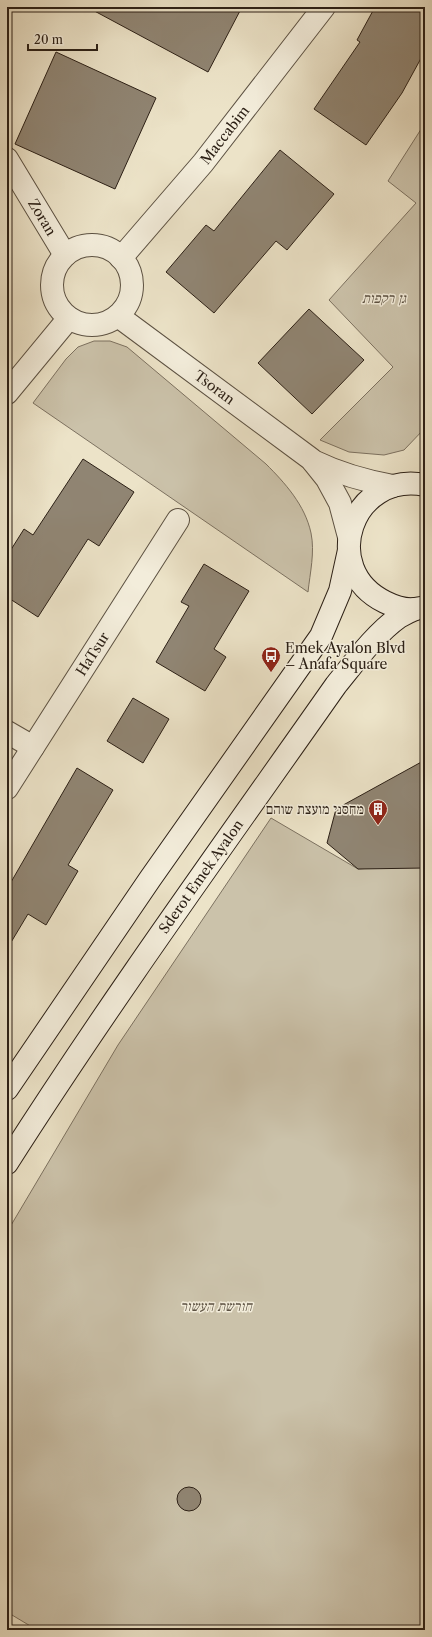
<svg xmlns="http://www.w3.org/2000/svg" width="432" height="1637" font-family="'Libre Caslon Text','Frank Ruhl Libre',serif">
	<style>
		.green { fill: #cbc2aa; stroke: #7c7160 }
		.building { fill: #908573; stroke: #2c2016 }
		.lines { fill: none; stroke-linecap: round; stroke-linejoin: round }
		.minor-casing { stroke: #5c5142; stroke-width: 24 }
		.secondary-casing { stroke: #2c2016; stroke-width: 24 }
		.minor { stroke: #f3eddb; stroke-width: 22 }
		.secondary { stroke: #f3eddb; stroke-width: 22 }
		.labels { text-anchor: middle; stroke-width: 3; stroke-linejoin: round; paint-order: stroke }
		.street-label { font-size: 14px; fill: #2c2016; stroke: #f3eddb }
		.park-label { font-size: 14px; font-style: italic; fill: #5c5142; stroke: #f3eddb }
		.poi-label { font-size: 14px; fill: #2c2016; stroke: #f3eddb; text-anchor: start }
	</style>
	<rect width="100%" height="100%" fill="#ece3c8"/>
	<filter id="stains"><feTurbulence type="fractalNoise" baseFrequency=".005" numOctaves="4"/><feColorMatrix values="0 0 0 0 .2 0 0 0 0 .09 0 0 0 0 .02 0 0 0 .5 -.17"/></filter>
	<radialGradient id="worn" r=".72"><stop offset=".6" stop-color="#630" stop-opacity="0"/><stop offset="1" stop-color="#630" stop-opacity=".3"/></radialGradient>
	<g class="green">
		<path d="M425 123V428L404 450 384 455 349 452 320 440 393 367 329 300 416 203 388 181Z"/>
		<path d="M94 341H110L127 347 266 464C285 483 305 505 311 533 315 552 310 573 308 592L33 403 66 359 78 347Z"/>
		<path d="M271 818 358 869 425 864V1630H37L7 1612V1232L118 1045Z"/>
	</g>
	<g class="building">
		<path d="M87 7H242L208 72Z"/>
		<path d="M375 7H425V51L402 93 366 145 314 109 360 42 357 40Z"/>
		<path d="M56 52 156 98 115 189 15 144Z"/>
		<path d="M280 150 334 194 287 250 276 241 214 313 166 272 206 225 214 231Z"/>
		<path d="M309 309 364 360 312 414 258 363Z"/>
		<path d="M83 459 134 492 99 546 88 539 38 617 7 597V556L24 529 33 535Z"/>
		<path d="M204 564 249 591 214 649 226 657 205 691 156 662 189 606 181 602Z"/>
		<path d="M133 698 169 719 143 763 107 741Z"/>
		<path d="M425 760V868L358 869 327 843 336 809Z"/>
		<path d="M77 768 113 790 68 865 78 871 46 925 28 914 7 949V889Z"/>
		<circle cx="189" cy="1499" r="12"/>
	</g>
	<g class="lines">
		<defs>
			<g id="minor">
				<path id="s1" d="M7 159 65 255"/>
				<circle cx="92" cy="285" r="40"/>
				<path id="s2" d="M121 258 203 163 324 7"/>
				<path id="s3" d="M118 316 311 459 327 479 340 503 349 537"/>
				<path d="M7 393 69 318"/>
				<path d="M313 461C340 474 364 481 393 486"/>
				<path d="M7 732 33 747"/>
				<path id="s4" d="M7 788 178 520"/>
			</g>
			<g id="secondary">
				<path d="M420 608C409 611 395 607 385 602 318 569 352 471 425 485"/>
				<path d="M7 1089 150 879 321 636 340 591 349 550"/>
				<path id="s5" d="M7 1163C111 1000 225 843 336 685 354 663 375 634 399 617 404 614 410 611 415 609"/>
			</g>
		</defs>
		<use href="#minor" class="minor-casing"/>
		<use href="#secondary" class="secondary-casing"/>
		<use href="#minor" class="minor"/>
		<use href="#secondary" class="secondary"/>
	</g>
	<defs>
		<symbol id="bus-pin" viewBox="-11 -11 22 30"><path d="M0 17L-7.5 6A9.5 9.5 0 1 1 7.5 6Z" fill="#8f2418" stroke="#f3eddb"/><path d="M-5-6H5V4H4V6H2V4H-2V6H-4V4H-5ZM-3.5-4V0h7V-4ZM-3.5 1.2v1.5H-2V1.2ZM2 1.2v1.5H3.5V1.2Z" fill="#fff"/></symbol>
		<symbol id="building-pin" viewBox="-11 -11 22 30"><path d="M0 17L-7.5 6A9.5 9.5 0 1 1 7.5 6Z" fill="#8f2418" stroke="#f3eddb"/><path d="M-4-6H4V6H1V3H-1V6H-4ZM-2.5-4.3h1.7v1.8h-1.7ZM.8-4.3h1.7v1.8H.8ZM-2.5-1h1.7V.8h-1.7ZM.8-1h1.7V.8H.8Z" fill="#fff"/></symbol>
	</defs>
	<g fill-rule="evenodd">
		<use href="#bus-pin" x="260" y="645" width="22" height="30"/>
		<use href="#building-pin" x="367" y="798" width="22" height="30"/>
	</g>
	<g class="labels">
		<g class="street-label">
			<text dy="5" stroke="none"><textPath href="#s2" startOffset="161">Maccabim</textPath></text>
			<text dy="5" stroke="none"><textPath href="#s1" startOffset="68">Zoran</textPath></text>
			<text dy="5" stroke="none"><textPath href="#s3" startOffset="120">Tsoran</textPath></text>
			<text dy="5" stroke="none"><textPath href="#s4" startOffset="159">HaTsur</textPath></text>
			<text dy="5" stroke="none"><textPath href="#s5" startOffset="346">Sderot Emek Ayalon</textPath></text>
		</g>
		<g class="park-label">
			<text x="384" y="303">גן רקפות</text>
			<text x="216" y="1311">חורשת העשור</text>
		</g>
		<g class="poi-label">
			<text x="285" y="653">Emek Ayalon Blvd<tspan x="285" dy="16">– Anafa Square</tspan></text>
			<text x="364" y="814" text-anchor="end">מחסני מועצת שוהם</text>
		</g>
	</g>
	<rect width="432" height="1637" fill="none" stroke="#ece3c8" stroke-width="24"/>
	<rect x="8" y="8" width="416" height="1621" fill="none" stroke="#2c2016" stroke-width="2"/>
	<rect x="12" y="12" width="408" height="1613" fill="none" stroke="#2c2016"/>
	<path d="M28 44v6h69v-6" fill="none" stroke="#2c2016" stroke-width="2"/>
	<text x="34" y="44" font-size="12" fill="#2c2016" stroke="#f3eddb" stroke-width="3" paint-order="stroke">20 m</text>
	<rect width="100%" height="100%" filter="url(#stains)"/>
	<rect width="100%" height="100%" fill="url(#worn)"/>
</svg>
